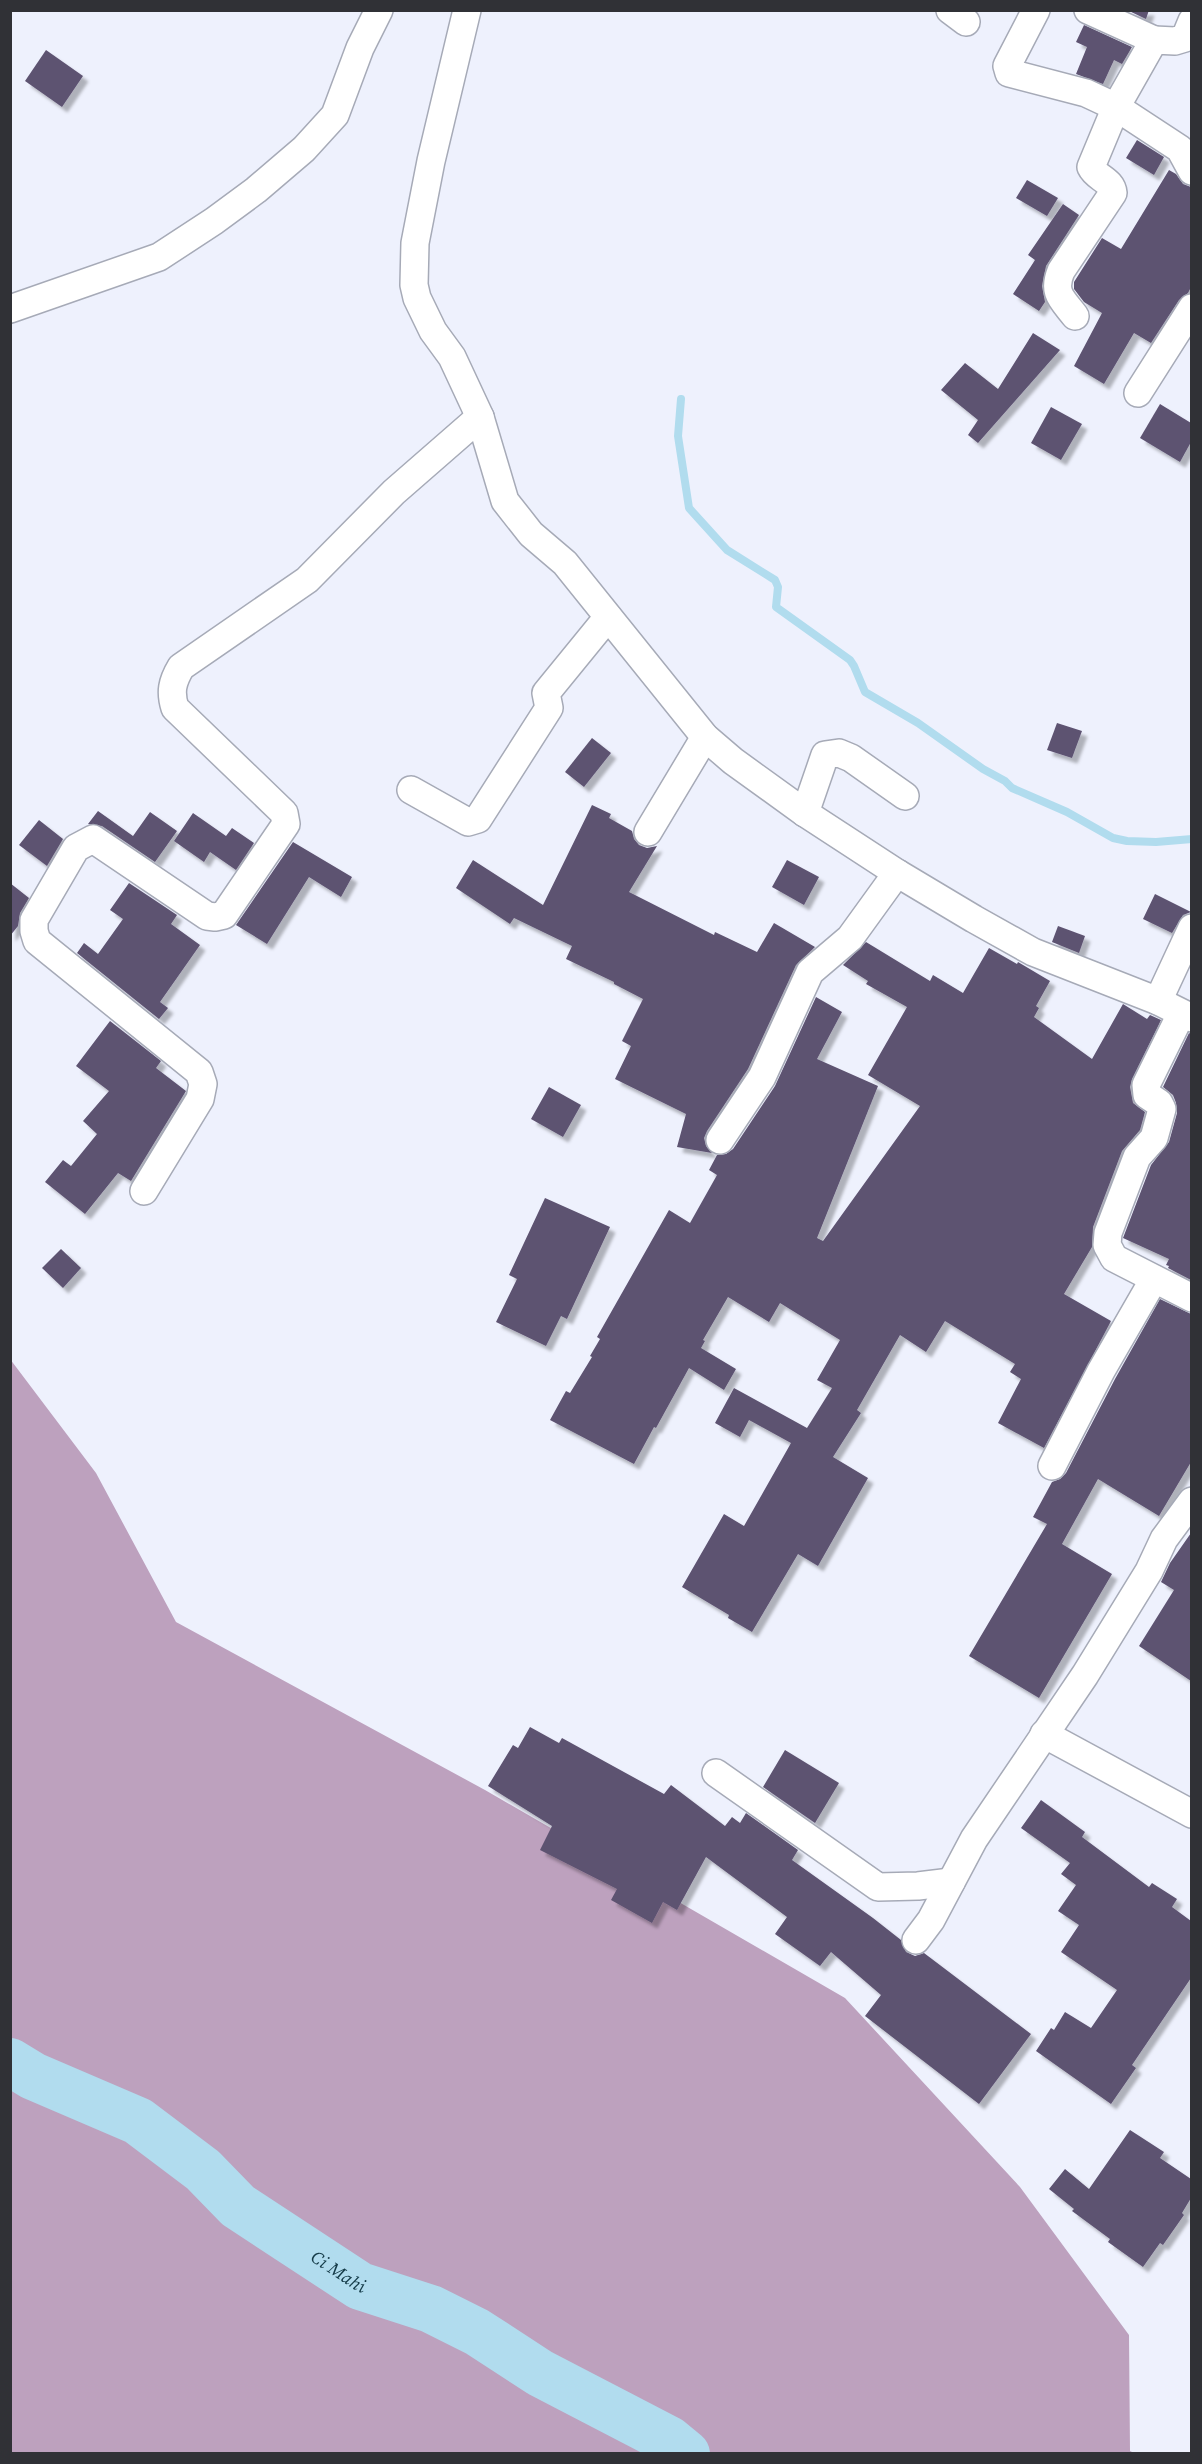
<svg xmlns="http://www.w3.org/2000/svg" width="1202" height="2464" font-family="'Source Serif 4',serif">
	<style>
		.forest { fill: #bda1be }
		.lines { fill: none; stroke-linecap: round; stroke-linejoin: round }
		.stream { stroke: #b1dcee; stroke-width: 8 }
		.river { stroke: #b1dcee; stroke-width: 48 }
		.building { fill: #5d5271; filter: url(#shadow) }
		.minor-casing { stroke: #a6aab7; stroke-width: 30 }
		.minor { stroke: #fff; stroke-width: 27 }
		.labels { text-anchor: middle; stroke-width: 6; stroke-linejoin: round; paint-order: stroke }
		.water-label { font-size: 18px; font-style: italic; fill: #143a47; stroke: #eef1fd }
	</style>
	<defs>
		<filter id="shadow"><feDropShadow dx="5.5" dy="5.5" stdDeviation="1.5" flood-color="#0004"/></filter>
	</defs>
	<rect width="100%" height="100%" fill="#eef1fd"/>
	<path class="forest" d="M10 1359 96 1473 176 1622 485 1790 845 1998 1020 2187 1129 2335 1130 2451 1134 2453H11Z"/>
	<g class="lines">
		<path class="stream" d="M681 399 678 436 689 508 727 550 775 580 778 587 776 607 850 660 854 666 865 692 918 723 983 769 1005 781 1012 788 1067 812 1113 838 1127 841 1156 842 1192 839"/>
		<path class="river" id="s1" d="M10 2062 33 2076 138 2121 203 2170 238 2206 360 2286 431 2309 477 2332 540 2373 669 2440 686 2454"/>
	</g>
	<g class="building">
		<path d="M1127 10H1149L1146 19Z"/>
		<path d="M1084 25 1132 47 1122 64 1114 60 1103 84 1076 74 1087 47 1076 42Z"/>
		<path d="M46 50 83 76 62 107 25 81Z"/>
		<path d="M1137 140 1164 157 1154 175 1126 158Z"/>
		<path d="M1169 170 1176 174 1183 184 1191 187V287L1188 293 1179 300 1151 343 1134 333 1104 384 1074 366 1102 313 1084 302 1074 289V282L1102 238 1121 249Z"/>
		<path d="M1027 180 1058 198 1047 216 1016 198Z"/>
		<path d="M1063 204 1079 215 1046 266 1042 286 1045 302 1039 311 1013 294 1035 260 1028 255Z"/>
		<path d="M1033 333 1060 350 978 443 968 435 978 420 941 390 965 363 998 389Z"/>
		<path d="M1160 404 1191 423V442L1180 462 1140 438Z"/>
		<path d="M1051 407 1082 424 1061 460 1031 443Z"/>
		<path d="M1057 723 1082 731 1072 758 1047 750Z"/>
		<path d="M592 738 611 753 584 787 565 772Z"/>
		<path d="M592 805 611 814 609 818 632 831 634 839 639 845 647 848 657 846 629 892 714 935 715 932 757 952 774 923 815 947 796 965 748 1069 707 1131 704 1138 706 1146 712 1153 677 1147 686 1114 615 1079 631 1046 622 1041 643 999 614 984V982L566 959 572 946 514 918 510 924 456 888 473 860 543 905Z"/>
		<path d="M98 811 133 836 150 812 177 831 155 862 102 826 88 824Z"/>
		<path d="M193 813 226 836 232 828 254 843 236 870 210 852 204 862 174 841Z"/>
		<path d="M39 820 63 839 47 866 19 845Z"/>
		<path d="M293 842 352 877 341 897 309 877 267 944 236 925Z"/>
		<path d="M787 860 819 877 804 905 772 887Z"/>
		<path d="M10 883 29 898 20 913 18 926 10 936Z"/>
		<path d="M129 883 177 915 171 924 200 945 160 1002 168 1008 159 1019 77 953 84 943 98 954 123 919 110 910Z"/>
		<path d="M1155 894 1191 912 1183 915 1172 933 1143 919Z"/>
		<path d="M1058 926 1085 936 1079 953 1052 942Z"/>
		<path d="M866 942 930 981 933 975 963 993 989 948 1017 964 1018 962 1050 981 1036 1006 1039 1008 1034 1017 1092 1059 1123 1004 1147 1019 1150 1015 1161 1020 1132 1079 1130 1087 1133 1103 1145 1112 1140 1130 1122 1151 1093 1227 1092 1247 1064 1294 1111 1321 1044 1448 998 1423 1021 1379 1010 1372 1015 1364 945 1321 926 1352 900 1335 857 1410 861 1413 833 1457 868 1478 818 1566 798 1554 752 1632 728 1618 729 1615 682 1587 724 1514 744 1526 791 1443 749 1420 740 1437 715 1423 734 1388 807 1428 832 1388 817 1380 840 1340 780 1303 769 1322 728 1297 703 1340 705 1341 701 1348 736 1369 724 1390 689 1368 656 1428 654 1427 634 1464 550 1420 566 1391 570 1393 592 1357 590 1356 600 1339 597 1337 669 1210 690 1223 717 1175 709 1170 717 1155 726 1154 733 1149 775 1086 816 997 842 1012 817 1059 878 1086 817 1238 823 1241 920 1106 868 1075 907 1007 866 984 868 981 843 965Z"/>
		<path d="M110 1021 161 1061 156 1068 186 1091 131 1181 118 1173 85 1214 45 1182 63 1160 71 1166 97 1134 83 1121 109 1091 76 1066Z"/>
		<path d="M1189 1033 1191 1034V1280L1168 1268 1169 1266 1166 1265 1169 1259 1123 1238 1151 1165 1169 1142 1177 1113 1176 1103 1173 1095 1163 1087Z"/>
		<path d="M549 1087 581 1105 563 1137 531 1119Z"/>
		<path d="M545 1198 610 1227 567 1319 561 1316 546 1346 496 1322 517 1279 509 1275Z"/>
		<path d="M61 1249 81 1268 63 1288 42 1268Z"/>
		<path d="M1160 1299 1191 1314V1462L1159 1516 1098 1479 1062 1544 1112 1574 1039 1698 969 1656 1047 1524 1033 1517 1052 1482 1060 1479 1066 1473 1115 1379Z"/>
		<path d="M1191 1533V1681L1139 1646 1174 1590 1161 1582 1170 1563Z"/>
		<path d="M530 1727 559 1743 562 1738 664 1794 671 1785 725 1826 732 1817 740 1823 746 1813 798 1850 792 1860 873 1918 901 1940 906 1952 915 1956 924 1953 1031 2034 979 2104 865 2016 881 1995 831 1952 820 1966 775 1934 787 1917 706 1857 677 1910 663 1902 652 1923 611 1900 617 1889 540 1850 552 1826 488 1786 513 1745 518 1748Z"/>
		<path d="M785 1750 839 1783 815 1823 763 1787Z"/>
		<path d="M1041 1800 1085 1832 1082 1837 1149 1887 1152 1883 1177 1899 1172 1907 1191 1921V1978L1132 2065 1136 2068 1111 2104 1036 2051 1051 2028 1054 2030 1065 2012 1091 2028 1117 1990 1061 1952 1079 1925 1058 1911 1076 1885 1061 1874 1070 1863 1021 1828Z"/>
		<path d="M1130 2130 1164 2152 1160 2158 1191 2179V2198L1182 2213 1184 2215 1163 2245 1160 2243 1143 2267 1108 2242 1110 2239 1072 2211 1074 2209 1049 2189 1065 2169 1089 2189Z"/>
	</g>
	<g class="lines">
		<defs>
			<g id="minor">
				<path d="M467 10 431 161 415 243 414 285 417 298 433 331 452 357 480 417 505 501 531 534 565 563 705 737 733 761 805 813 897 873 974 919 1033 952 1158 1001 1192 1018"/>
				<path d="M950 10 966 22"/>
				<path d="M1036 10 1007 66 1009 73 1086 93 1116 107 1180 149 1192 171"/>
				<path d="M1088 10 1154 40"/>
				<path d="M10 309 159 257 214 221 256 190 304 149 335 115 360 48 379 10"/>
				<path d="M1075 316C1062 299 1052 293 1061 271L1113 193C1112 180 1096 178 1091 167L1116 107 1154 40 1175 41 1185 38 1192 21"/>
				<path d="M1138 393 1192 308"/>
				<path d="M411 790 468 822 478 819 549 708 546 693 608 617"/>
				<path d="M805 813 825 755 839 753 851 758 905 796"/>
				<path d="M648 832 705 737"/>
				<path d="M1158 1001 1192 928"/>
				<path d="M1181 1014 1146 1085 1147 1095 1159 1103 1162 1109 1154 1138 1137 1157 1108 1233 1107 1245 1114 1258 1192 1298"/>
				<path d="M720 1140 762 1077 810 972 850 938 897 873"/>
				<path d="M144 1191 200 1099 203 1084 199 1072 37 941 34 931V920L76 848 93 839 207 916 215 917 224 915 286 824 284 813 175 708C170 692 172 682 181 667L307 580 394 492 480 417"/>
				<path d="M1052 1466 1101 1371 1154 1279"/>
				<path d="M1044 1734 1192 1814"/>
				<path d="M716 1773 878 1887 918 1886 951 1882"/>
				<path d="M916 1940 931 1920 974 1839 1085 1675 1149 1571 1164 1539 1192 1501"/>
			</g>
		</defs>
		<use href="#minor" class="minor-casing"/>
		<use href="#minor" class="minor"/>
	</g>
	<g class="labels">
		<g class="water-label">
			<text dy="6" stroke="none"><textPath href="#s1" startOffset="393">Ci Mahi</textPath></text>
		</g>
	</g>
	<rect width="1202" height="2464" fill="none" stroke="#303136" stroke-width="24"/>
</svg>
